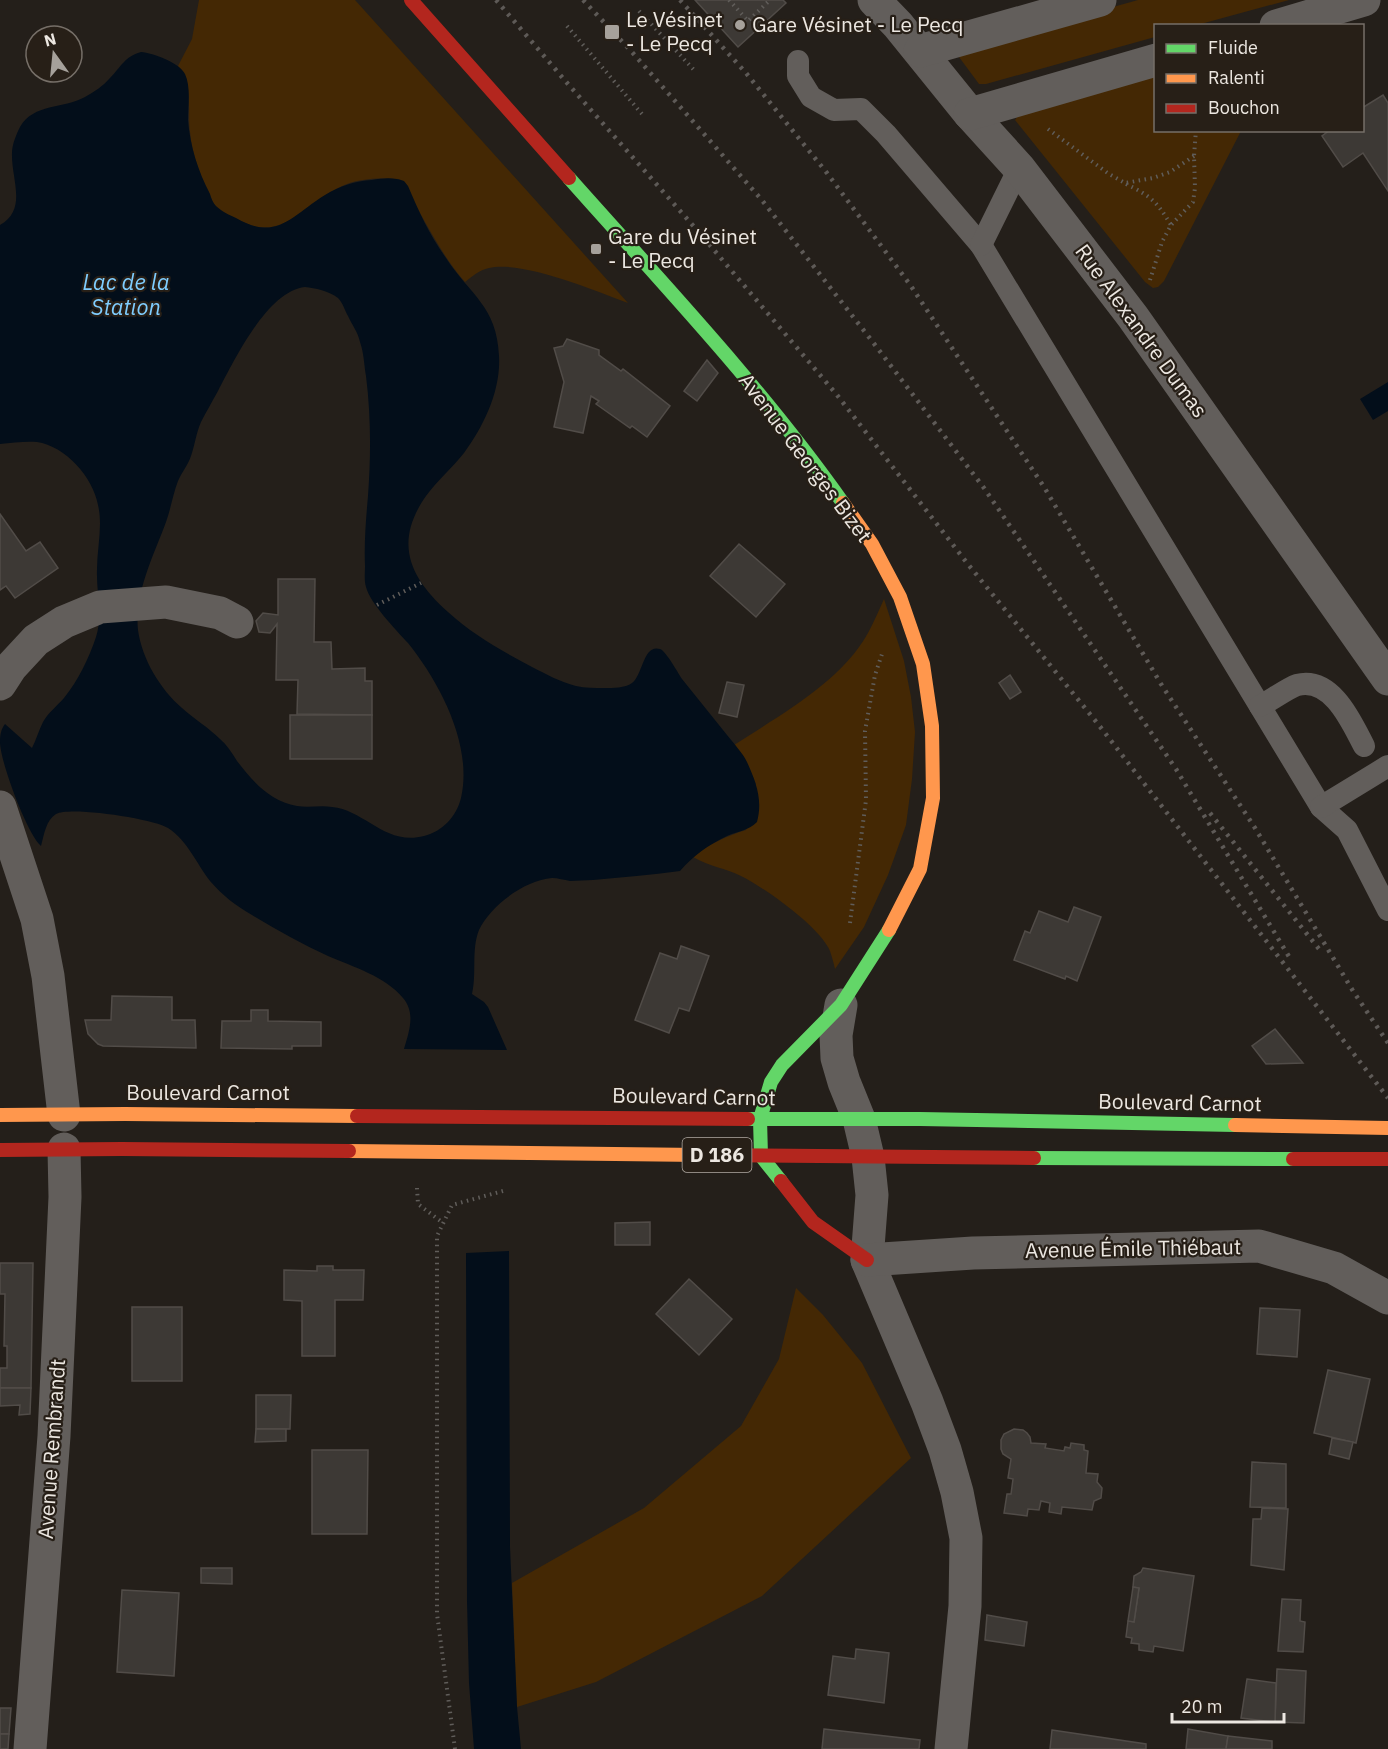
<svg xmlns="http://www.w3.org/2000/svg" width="1388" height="1749" font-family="'IBM Plex Sans',sans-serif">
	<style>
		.green { fill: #442804 }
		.water { fill: #030e1a; fill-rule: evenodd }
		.building { fill: #3d3935; stroke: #514c48; stroke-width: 1.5 }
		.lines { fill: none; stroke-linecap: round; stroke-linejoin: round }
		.path { stroke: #605d5a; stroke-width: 4; stroke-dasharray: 1.5 4.5; stroke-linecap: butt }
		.lane { stroke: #625e5b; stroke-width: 22 }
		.street { stroke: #625e5b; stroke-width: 33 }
		.fast { stroke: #63d668; stroke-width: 14 }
		.slow { stroke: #ff974d; stroke-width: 14 }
		.jam { stroke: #b3261e; stroke-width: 14 }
		.rail { stroke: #5e5a57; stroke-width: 4.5; stroke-dasharray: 3 6; stroke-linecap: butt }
		.poi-dot { fill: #a6a19b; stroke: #271f17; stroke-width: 2 }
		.labels { text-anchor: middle; stroke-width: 4.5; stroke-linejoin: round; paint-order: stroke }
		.shield { fill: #271f17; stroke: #b1aba4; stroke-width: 1.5 }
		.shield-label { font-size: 20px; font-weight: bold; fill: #ece7e1 }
		.poi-label { font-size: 21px; fill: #ece7e1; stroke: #271f17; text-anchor: start }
		.street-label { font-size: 21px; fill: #ece7e1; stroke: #271f17 }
		.water-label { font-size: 22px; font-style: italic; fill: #7fcdfe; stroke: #271f17 }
	</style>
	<rect width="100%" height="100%" fill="#241f1a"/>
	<g class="green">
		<path d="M199 0H355L628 303C596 291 522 260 489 268 479 270 473 276 465 282 437 250 423 214 399 179 379 178 358 178 340 187 303 204 283 244 239 220 232 217 221 212 215 206 213 203 211 197 209 193 200 174 192 154 190 132 187 112 194 82 178 66L192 39Z"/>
		<path d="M1138 0H1289L1197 25 1156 26 1155 37 986 84H979L959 57 963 49Z"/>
		<path d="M1155 67 1156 130 1241 131 1164 281 1158 287 1153 288 1145 282 1015 120 1022 110Z"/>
		<path d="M884 599 904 661 911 697 915 732 912 779 906 825 888 875 864 927 835 969C834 964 832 957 830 951 820 927 765 888 741 876 725 868 710 867 693 857 708 844 727 836 746 830L756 784 744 757 734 745C780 715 841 682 868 633 874 622 879 610 884 599Z"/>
		<path d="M796 1288 823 1315 862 1363 911 1458 762 1596 596 1682 517 1707 512 1583 644 1508 741 1426 779 1359Z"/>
	</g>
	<g class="water">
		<path d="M141 52C153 53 180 63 185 74 191 87 188 105 188 120 190 146 198 171 210 194 211 198 213 203 216 206 221 211 229 215 236 218 277 242 291 216 325 195 340 186 355 181 372 180 383 178 394 177 404 181L408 186C419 212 430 236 446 258 470 295 497 306 499 356 501 390 484 426 464 453 452 468 437 481 426 496 393 543 410 578 448 612 473 635 502 651 532 667 546 674 560 682 576 686 585 688 595 688 604 688 613 688 625 688 632 683 643 675 643 644 660 649 666 651 678 673 682 679 697 698 712 716 727 735 734 744 742 752 747 762 756 782 763 800 757 822 748 831 738 831 727 836 708 845 693 856 680 871 651 875 622 877 593 880 585 880 578 881 570 881 564 880 558 878 552 878 525 880 490 906 479 930 471 950 477 973 472 994L484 1002 488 1007 507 1050 404 1049C409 1032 416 1013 403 998 385 976 353 967 328 956 302 944 277 930 252 915 236 906 222 895 210 881 196 863 188 841 168 828 154 819 71 806 56 814 46 820 44 835 41 846 27 834 0 761 0 742 0 735 1 729 5 724L32 748C36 740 39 730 43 722 48 713 57 706 64 698 78 681 89 658 96 637 103 616 96 591 97 569 97 548 103 526 98 505 93 477 65 446 37 442 25 441 12 443 0 444V225C28 209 11 179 12 153 12 145 16 135 20 127 34 103 63 109 85 97 94 92 103 86 110 78 122 66 124 57 141 52ZM305 287C315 288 329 291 338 298 343 303 345 311 348 316 352 325 358 332 360 342 364 353 364 365 366 376 371 416 371 455 368 496 366 519 364 542 365 566 365 572 364 581 366 587 370 603 396 630 408 643 440 683 473 745 461 798 456 817 443 831 424 836 385 846 365 810 332 807 321 805 309 808 297 806 270 801 253 782 237 761 232 753 227 745 220 739 208 727 194 719 182 708 160 689 142 659 138 630 134 593 154 555 166 522 171 508 173 494 178 481 182 472 188 465 191 456 195 445 196 433 201 422 206 412 212 402 218 391 234 361 267 291 305 287Z"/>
		<path d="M1388 382V411L1373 420 1360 399Z"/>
		<path d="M509 1251 510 1547 517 1707 521 1749H474L469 1683 467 1601 466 1253Z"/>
	</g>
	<g class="building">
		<path d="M695 0H783L786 3 738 47Z"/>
		<path d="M1383 95 1388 103V191L1363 153 1343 167 1322 136 1330 130H1362V108Z"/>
		<path d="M567 339 599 350V355L621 371 623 369 670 406 647 437 632 426 630 428 596 404 599 401 591 396 583 433 554 427 564 382 554 348 563 346Z"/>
		<path d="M707 360 718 373 697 401 684 391Z"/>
		<path d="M0 514 26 551 40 542 58 568 15 598 6 586 0 590Z"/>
		<path d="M739 544 785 584 756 617 710 576Z"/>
		<path d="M278 579H315L314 642H331L332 669 365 668V681H372V715L297 714 298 680H276L277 624 270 633 259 632 256 621 263 613 278 615Z"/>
		<path d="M1010 675 1021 692 1010 699 999 683Z"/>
		<path d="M727 682 744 685 737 717 719 713Z"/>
		<rect x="290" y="715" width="82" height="44"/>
		<path d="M1074 907 1101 917 1077 981 1066 976 1065 979 1014 960 1025 931 1030 933 1039 911 1068 922Z"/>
		<path d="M681 946 709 956 689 1011 679 1008 669 1033 635 1020 660 953 677 959Z"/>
		<path d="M112 996 172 997V1020H195L196 1048 103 1046 98 1044 88 1034 85 1020H111Z"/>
		<path d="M251 1010H268V1021L321 1022V1046H292V1049L221 1048 222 1021H251Z"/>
		<path d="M1275 1029 1303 1063 1266 1064 1252 1046Z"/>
		<path d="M650 1222V1245H615V1223Z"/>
		<path d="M0 1263H33L31 1388H0V1368H7V1346H4L5 1294H0Z"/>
		<path d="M317 1266H333V1270H364L363 1300H335V1356H302V1301L284 1300V1270L317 1271Z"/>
		<path d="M689 1279 732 1319 699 1355 656 1314Z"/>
		<rect x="132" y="1307" width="50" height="74"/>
		<path d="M1260 1308 1300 1310 1297 1357 1257 1354Z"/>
		<path d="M1328 1370 1370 1379 1356 1443 1314 1433Z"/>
		<path d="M0 1388H31L30 1414 19 1415 20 1405 0 1406Z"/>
		<path d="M256 1395H291L290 1429H256Z"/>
		<path d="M256 1429H286V1441L255 1442Z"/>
		<path d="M1014 1429 1023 1430 1027 1433 1030 1437 1031 1443 1046 1444 1045 1448 1064 1451 1065 1447 1070 1448 1071 1443 1084 1445V1450L1088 1451 1086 1473 1098 1474 1097 1482 1102 1488 1101 1498 1094 1501 1092 1510 1062 1507 1061 1514 1049 1512 1050 1503 1041 1501 1039 1510 1028 1509 1027 1516 1004 1513 1007 1494H1011L1013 1479 1008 1478 1011 1459 1003 1454 1001 1449V1440L1004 1434Z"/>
		<path d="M1332 1438 1353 1442 1349 1459 1329 1454Z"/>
		<path d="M312 1450H368L367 1534H312Z"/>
		<path d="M1252 1462 1286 1464V1508L1250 1507Z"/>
		<path d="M1262 1508 1288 1509 1284 1570 1251 1565 1253 1519H1261Z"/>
		<path d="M201 1568H232V1584L201 1583Z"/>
		<path d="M1143 1568 1194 1576 1183 1651 1154 1646 1153 1652 1139 1650V1644L1131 1643 1132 1638 1126 1637 1128 1621 1134 1622 1139 1588 1133 1587 1134 1576 1141 1572Z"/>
		<path d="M1133 1587 1139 1588 1134 1622 1128 1621Z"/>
		<path d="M122 1590 179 1593 174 1676 117 1672Z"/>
		<path d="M1282 1599 1301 1600 1300 1621 1305 1622 1303 1652 1278 1651Z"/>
		<path d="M987 1615 1027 1622 1024 1646 985 1640Z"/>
		<path d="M856 1649 889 1653 884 1703 828 1695 833 1656 855 1659Z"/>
		<path d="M1277 1669 1306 1671 1304 1723 1275 1722Z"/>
		<path d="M1247 1679 1276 1683 1275 1722 1241 1718Z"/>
		<path d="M0 1708H11L9 1734H0Z"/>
		<path d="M824 1729 920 1740 919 1749H822Z"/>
		<path d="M1188 1729 1228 1736 1226 1749H1186Z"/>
		<path d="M1052 1730 1146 1744V1749H1050Z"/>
		<path d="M0 1734H9L8 1749H0Z"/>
		<path d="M1228 1736 1272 1741V1749H1226Z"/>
	</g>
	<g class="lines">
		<g class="path">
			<path d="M729 0 748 21 770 0"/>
			<path d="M639 11 695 71"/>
			<path d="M567 26 642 114"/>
			<path d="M1048 129 1109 174 1125 183 1153 178 1170 172 1194 156"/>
			<path d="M1126 184C1151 196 1157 202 1171 225"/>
			<path d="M1150 280 1162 242 1171 225 1193 202 1195 188 1194 156 1196 130"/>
			<path d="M377 605 421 583"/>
			<path d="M850 923 866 800 865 731 875 675 882 654"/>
			<path d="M417 1188 418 1204 443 1223"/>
			<path d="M455 1749 437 1614V1236L452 1205 503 1191"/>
		</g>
		<g class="lane">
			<path d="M798 61V76L811 97 834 110 861 109 886 134 981 245 1321 807 1347 830 1388 910"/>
			<path d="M981 245 1019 168"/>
			<path d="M1260 706C1270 701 1288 688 1297 685 1332 676 1352 723 1364 746"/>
			<path d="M1321 807 1388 766"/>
		</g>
		<g class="street">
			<path d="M874 0 898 25 970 114 1019 168 1133 317 1388 679"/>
			<path d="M1276 26 1364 0"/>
			<path d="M920 51 1100 0"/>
			<path d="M970 114 1156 60"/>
			<path d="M0 684 11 667 36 640 64 622 100 607 166 602 220 613 237 622"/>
			<path d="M0 807 37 919 48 976 64 1115"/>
			<path d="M841 1005 836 1035 837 1058 844 1082 859 1119 868 1157 872 1195 867 1260 927 1402 945 1450 957 1492 966 1538 965 1606 951 1749"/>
			<path d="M867 1260 973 1253 1259 1246 1334 1268 1388 1298"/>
			<path d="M30 1749 54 1436 65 1197 64 1149"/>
		</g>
		<g class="fast">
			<path d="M569 178C663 284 761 387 843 503"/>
			<path d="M748 1119H920L1235 1125"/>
			<path d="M1034 1158 1293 1159"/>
			<path d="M781 1181 761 1156 760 1119 771 1082 782 1065 841 1005 889 930"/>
		</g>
		<g class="slow">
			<path d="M843 503 872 544 900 597 923 664 932 726 933 798 920 869 889 930"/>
			<path d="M0 1115 125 1114 357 1116"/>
			<path d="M1235 1125 1388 1128"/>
			<path d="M349 1151 700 1155"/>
		</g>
		<g class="jam">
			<path d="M411 0 569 178"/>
			<path d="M357 1116 748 1119"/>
			<path d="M0 1150 122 1149 349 1151"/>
			<path d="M700 1155 1034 1158"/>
			<path d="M1293 1159H1388"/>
			<path d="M781 1181 813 1222 867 1260"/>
		</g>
		<g class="rail">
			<path d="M496 0 568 84 697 230 837 395 967 563 1098 724 1388 1098"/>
			<path d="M583 0 632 52 761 199 872 341 984 488 1176 769 1291 960"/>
			<path d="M680 0 746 73 827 173 911 286 1044 487 1161 684 1255 828 1353 991 1388 1043"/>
			<path d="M1210 813 1319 949"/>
		</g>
	</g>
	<g class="poi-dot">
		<circle cx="740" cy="25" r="6"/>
		<rect x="604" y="24" width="16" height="16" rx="3"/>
		<rect x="590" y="243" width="12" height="12" rx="3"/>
	</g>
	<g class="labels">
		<rect class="shield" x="682.5" y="1138" width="69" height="34" rx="4.5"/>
		<g class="shield-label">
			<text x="717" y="1162">D 186</text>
		</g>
		<g class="poi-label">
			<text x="626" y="27">Le Vésinet<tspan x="626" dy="24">- Le Pecq</tspan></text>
			<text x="752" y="32">Gare Vésinet - Le Pecq</text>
			<text x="608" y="244">Gare du Vésinet<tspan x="608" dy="24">- Le Pecq</tspan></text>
		</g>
		<g class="street-label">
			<text transform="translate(1141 331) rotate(54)" y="7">Rue Alexandre Dumas</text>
			<text transform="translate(805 458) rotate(53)" y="7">Avenue Georges Bizet</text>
			<text x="208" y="1100">Boulevard Carnot</text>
			<text transform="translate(694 1097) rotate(1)" y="7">Boulevard Carnot</text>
			<text transform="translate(1180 1103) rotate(1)" y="7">Boulevard Carnot</text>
			<text transform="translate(1133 1249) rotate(-1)" y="7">Avenue Émile Thiébaut</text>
			<text transform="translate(52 1449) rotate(-86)" y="7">Avenue Rembrandt</text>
		</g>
		<g class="water-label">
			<text x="126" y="290">Lac de la<tspan x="126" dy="25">Station</tspan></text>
		</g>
	</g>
	<rect x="1154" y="24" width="210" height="108" fill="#271f17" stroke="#766f68" stroke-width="1.5"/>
	<rect x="1166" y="44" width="30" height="9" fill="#63d668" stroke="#766f68" stroke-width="1.5"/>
	<text x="1208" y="54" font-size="18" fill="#ece7e1">Fluide</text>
	<rect x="1166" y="74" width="30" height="9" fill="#ff974d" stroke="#766f68" stroke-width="1.5"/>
	<text x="1208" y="84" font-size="18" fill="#ece7e1">Ralenti</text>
	<rect x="1166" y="104" width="30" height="9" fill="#b3261e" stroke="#766f68" stroke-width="1.5"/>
	<text x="1208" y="114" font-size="18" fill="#ece7e1">Bouchon</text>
	<g transform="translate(54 54) rotate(345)"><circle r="28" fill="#271f17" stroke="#766f68" stroke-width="1.5"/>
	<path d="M0-4.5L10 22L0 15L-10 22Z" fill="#a6a19b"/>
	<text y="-9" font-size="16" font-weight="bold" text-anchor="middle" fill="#ece7e1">N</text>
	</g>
	<path d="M1172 1713v9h112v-9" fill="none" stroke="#ece7e1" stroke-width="3"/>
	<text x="1181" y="1713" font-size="18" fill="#ece7e1" stroke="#271f17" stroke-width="4.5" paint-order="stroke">20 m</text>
</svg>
